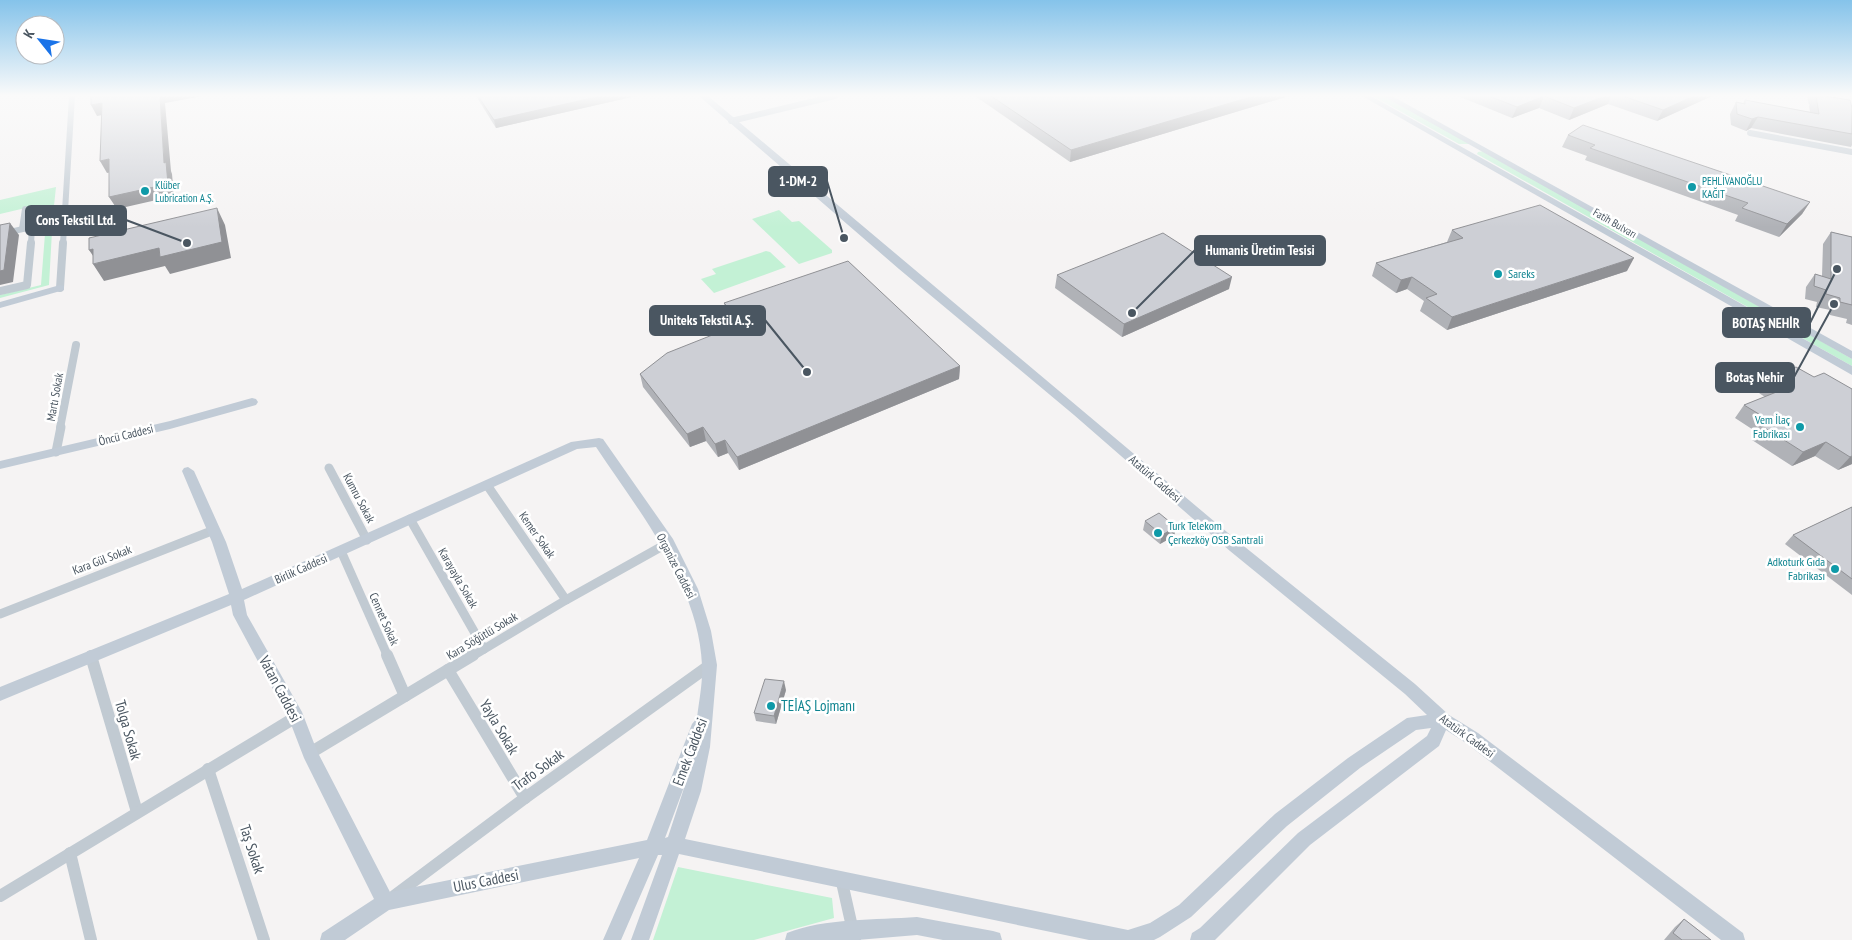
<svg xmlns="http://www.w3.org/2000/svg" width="1852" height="940" font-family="'PT Sans Narrow',sans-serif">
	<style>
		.green { fill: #c3f1d5 }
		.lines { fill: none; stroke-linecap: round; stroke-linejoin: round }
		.street-far3 { stroke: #c1cad2; stroke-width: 6 }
		.street-far2 { stroke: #c1cad2; stroke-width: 8 }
		.street-far1 { stroke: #c1cad2; stroke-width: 9 }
		.street { stroke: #c1cad2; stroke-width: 12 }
		.secondary { fill: #c1cbd6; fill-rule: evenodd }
		.wall { fill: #b0b2b7 }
		.shaded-wall { fill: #909195 }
		.building { fill: #cdcfd5; stroke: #909195 }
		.culture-dot { fill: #0f9aa8; stroke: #fff; stroke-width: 2 }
		.labels { text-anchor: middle; stroke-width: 5; stroke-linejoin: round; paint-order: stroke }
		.far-culture-label { font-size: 11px; fill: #0d838f; stroke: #fff; text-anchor: start }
		.far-street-label { font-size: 11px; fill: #4a5661; stroke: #fff }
		.culture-label { font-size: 12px; fill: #0d838f; stroke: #fff; text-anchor: start }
		.street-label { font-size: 12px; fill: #4a5661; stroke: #fff }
		.near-street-label { font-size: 15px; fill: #4a5661; stroke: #fff }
		.near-culture-label { font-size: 15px; fill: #0d838f; stroke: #fff; text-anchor: start }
		.leader { fill: none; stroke: #4a5661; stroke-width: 2 }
		.callout-dot { fill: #4a5661; stroke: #fff; stroke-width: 2 }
		.callout { fill: #4a5661; stroke: #4a5661; stroke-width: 2 }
		.callout-label { font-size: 14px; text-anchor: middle; font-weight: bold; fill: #fff }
	</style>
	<rect width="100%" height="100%" fill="#f5f3f3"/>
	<g class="green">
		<path d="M1373 96H1383L1471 144H1459Z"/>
		<path d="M1484 151 1826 344 1852 359V366L1477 154 1478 152Z"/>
		<path d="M56 187 53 215 34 218V206L0 214V200Z"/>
		<path d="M779 210 792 222 799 221 832 250V253L799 264 752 219Z"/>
		<path d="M52 231 49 285 0 298V295L41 285 45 234Z"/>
		<path d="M766 251 770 252 786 267 714 293 701 279 716 274 712 269Z"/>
		<path d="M678 867 832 898 834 918 754 940H653Z"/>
	</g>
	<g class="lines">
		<g class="street-far3">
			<path d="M731 121 835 96"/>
			<path d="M1750 133 1852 152"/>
			<path d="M22 229 25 209"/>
			<path d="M0 234 64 220"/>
			<path d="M31 244 32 227"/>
			<path d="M63 244 72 96"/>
		</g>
		<g class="street-far2">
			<path d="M60 288 63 243"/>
			<path d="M0 291 27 285 31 243"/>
			<path d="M60 428 76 345"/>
		</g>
		<g class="street-far1">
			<path d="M56 452 61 427"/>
			<path d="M329 468 367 540"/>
			<path d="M487 485 566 600"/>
			<path d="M410 519 484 649"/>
			<path d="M341 551 388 657"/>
			<path d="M0 614 214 530"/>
			<path d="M471 657 566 600 668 543"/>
		</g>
		<g class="street">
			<path d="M387 655 405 696"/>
			<path d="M91 656 137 812"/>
			<path d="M448 670 525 798"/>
			<path d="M310 753 473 655"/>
			<path d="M208 769 264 940"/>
			<path d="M70 853 91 940"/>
			<path d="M841 878 855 940"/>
			<path d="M0 896 296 717"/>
			<path d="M394 896 525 798 710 665"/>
		</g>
		<g class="secondary">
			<path d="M699 96H708L1240 543 1415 684 1449 715 1478 733 1743 933 1745 940H1721L1466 743 1446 730 1439 746 1310 845 1215 940H1190L1192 933 1200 928 1298 833 1427 736 1431 728 1416 730 1360 768 1287 826 1191 917 1160 937 1154 940H1089L679 854 649 940H631L662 855H658L621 940H603L639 858 389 910 345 940H320L322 933 374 899 304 758 289 719 233 615 231 605 0 701V687L229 594 212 542 182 471 184 468 188 467 194 471 226 542 242 589 571 442 599 438 603 439 673 539 698 589 711 631 717 665 710 747 701 791 685 839 1128 930 1150 923 1179 905 1275 814 1348 758 1407 718 1427 715 1405 694 1230 551 1074 415 899 269ZM596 447C638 510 699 585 702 665 703 682 699 701 697 718L692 724 647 840 390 892 317 751 302 712 247 615 244 600 577 449ZM687 779 668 837 665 838Z"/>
			<path d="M1362 96H1371L1852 366V375Z"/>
			<path d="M1383 96H1392L1852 351V359Z"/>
			<path d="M60 285 64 286V290L0 308V302Z"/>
			<path d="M252 398 256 399 258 402 256 405 170 429 0 469V461L170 421Z"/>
			<path d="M917 917 993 931 1000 933 1002 940H943L917 935 857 940H785L787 933C824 918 877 920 917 917Z"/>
		</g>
	</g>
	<g class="wall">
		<path d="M476 96H636L496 128Z"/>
		<path d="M975 96H1289L1070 162Z"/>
		<path d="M1458 96H1712L1657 121 1608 104 1569 120 1539 108 1512 118Z"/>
		<path d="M1807 96H1827H1826L1852 108V145L1851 147 1751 128 1746 131 1731 125 1730 114 1736 102 1743 103 1745 100 1810 112 1809 106 1810 104 1809 105Z"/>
		<path d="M1568 135 1810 202 1802 214 1779 237 1735 221 1738 215 1585 160 1587 156 1562 147Z"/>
		<path d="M1452 230 1627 271 1447 330 1420 311 1424 301 1407 289 1396 293 1372 276 1376 263 1447 242Z"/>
		<path d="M1831 232 1852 237V325L1846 323 1847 319 1830 315V310L1816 307 1817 302 1805 299 1806 287 1815 274 1822 276 1823 244Z"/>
		<path d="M1057 275 1229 289 1122 337 1055 288Z"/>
		<path d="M724 303 960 366 959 379 739 470 728 453 718 457 706 441 690 447 643 387 640 374 730 328 729 320V319L726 316Z"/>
		<path d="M1814 377 1852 389V464L1838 470 1815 456 1792 466 1752 440 1758 433 1735 418 1744 405 1765 397 1756 391 1766 378Z"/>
		<path d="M1852 507V595L1785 544 1793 535Z"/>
		<path d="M1145 521 1176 527 1174 536 1160 544 1143 530Z"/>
		<path d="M786 690 776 724 756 721 754 713Z"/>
		<path d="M1684 919 1711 940H1664L1675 927Z"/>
	</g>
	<g class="shaded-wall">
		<path d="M160 96H203L165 103 171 171 172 174 174 196 117 209 109 197 164 163Z"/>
		<path d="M601 96H636L496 128 494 120Z"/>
		<path d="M1254 96H1289L1070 162 1071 150Z"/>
		<path d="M1544 96 1539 108 1512 118 1517 107Z"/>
		<path d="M1605 96H1611L1608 104 1569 120 1574 108Z"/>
		<path d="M1694 96H1712L1657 121 1663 110Z"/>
		<path d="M102 103 108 114 97 116 91 105Z"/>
		<path d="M1758 117 1751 128 1746 131 1752 119Z"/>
		<path d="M109 159 116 171 107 173 100 161Z"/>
		<path d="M1810 202 1802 214 1779 237 1787 224Z"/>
		<path d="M217 208 225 225 231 258 170 274 165 266 104 281 93 264 98 263 89 250Z"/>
		<path d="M10 223 19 235 13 282 0 285V271Z"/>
		<path d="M1634 258 1627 271 1447 330 1452 317Z"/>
		<path d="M1232 277 1229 289 1122 337 1124 324Z"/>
		<path d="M1412 277 1407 289 1396 293 1401 280Z"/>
		<path d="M960 366 959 379 739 470 737 457Z"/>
		<path d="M703 427 706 441 690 447 687 434Z"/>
		<path d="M725 440 728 453 718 457 715 444Z"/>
		<path d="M1826 442 1815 456 1792 466 1803 452Z"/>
		<path d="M1852 456V464L1838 470 1850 457Z"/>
		<path d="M1176 527 1174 536 1160 544 1162 535Z"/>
		<path d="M784 681 786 690 776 724 774 716Z"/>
	</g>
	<g class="building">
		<path d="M91 96H160L164 163 166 162 168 184 109 197V159L100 161 102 103 91 105Z"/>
		<path d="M478 96H601L494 120Z"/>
		<path d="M991 96H1254L1071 150Z"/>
		<path d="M1489 96H1605L1574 108 1544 96 1517 107Z"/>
		<path d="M1623 96H1694L1663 110Z"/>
		<path d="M1816 96H1824L1850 100 1852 108V134L1758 117 1752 119 1737 114 1736 102 1745 104V100L1819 114Z"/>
		<path d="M1583 125 1810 202 1787 224 1742 208 1748 203 1590 148 1595 145 1568 135Z"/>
		<path d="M1540 205 1634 258 1452 317 1426 298 1437 294 1412 277 1401 280 1376 263 1463 238 1452 230Z"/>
		<path d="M217 208 222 242 160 257 159 248 93 264V249L89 250V238Z"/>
		<path d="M10 223 4 270 0 271V225Z"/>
		<path d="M1831 232 1852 237V305L1840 302V298L1826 294V290L1814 286 1815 274 1831 279Z"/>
		<path d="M1163 233 1232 277 1124 324 1057 275Z"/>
		<path d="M848 261 960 366 737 457 725 440 715 444 703 427 687 434 640 374 667 353 735 326 729 320 736 316 724 303Z"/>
		<path d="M1796 367 1814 377 1824 373 1852 389V456L1850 457 1826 442 1803 452 1762 426 1772 422 1744 405 1784 389 1766 378Z"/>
		<path d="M1852 507V579L1793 535Z"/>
		<path d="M1159 513 1176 527 1162 535 1145 521Z"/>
		<path d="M765 679 784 681 774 716 754 713Z"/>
		<path d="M1684 919 1711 940H1682L1673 933Z"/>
	</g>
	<linearGradient id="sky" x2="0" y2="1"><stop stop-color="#85c3ea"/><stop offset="0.42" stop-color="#fafafa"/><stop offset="1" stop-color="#fafafa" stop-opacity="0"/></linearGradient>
	<rect width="1852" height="227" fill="url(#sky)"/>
	<g class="culture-dot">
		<circle cx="1692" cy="187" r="5"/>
		<circle cx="145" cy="191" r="5"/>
		<circle cx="1498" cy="274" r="5"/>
		<circle cx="1800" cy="427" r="5"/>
		<circle cx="1158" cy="533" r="5"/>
		<circle cx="1835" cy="569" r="5"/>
		<circle cx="771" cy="706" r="5"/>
	</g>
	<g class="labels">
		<g class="far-culture-label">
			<text x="1702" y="185">PEHLİVANOĞLU<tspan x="1702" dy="13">KAĞIT</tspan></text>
			<text x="155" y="189">Klüber<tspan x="155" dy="13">Lubrication A.Ş.</tspan></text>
		</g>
		<g class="far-street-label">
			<text transform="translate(1615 223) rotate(30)" y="4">Fatih Bulvarı</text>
		</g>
		<g class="culture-label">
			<text x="1508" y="278">Sareks</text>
			<text x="1790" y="424" text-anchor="end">Vem İlaç<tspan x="1790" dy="14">Fabrikası</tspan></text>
			<text x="1168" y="530">Turk Telekom<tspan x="1168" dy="14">Çerkezköy OSB Santrali</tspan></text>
			<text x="1825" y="566" text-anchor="end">Adkoturk Gıda<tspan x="1825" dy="14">Fabrikası</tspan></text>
		</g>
		<g class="street-label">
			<text transform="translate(55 397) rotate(-80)" y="4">Martı Sokak</text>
			<text transform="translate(126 435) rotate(-14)" y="4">Öncü Caddesi</text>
			<text transform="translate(1155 479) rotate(41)" y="4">Atatürk Caddesi</text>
			<text transform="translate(359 498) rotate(62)" y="4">Kumru Sokak</text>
			<text transform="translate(537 535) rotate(55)" y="4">Kemer Sokak</text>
			<text transform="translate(102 560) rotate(-21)" y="4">Kara Gül Sokak</text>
			<text transform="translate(676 566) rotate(63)" y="4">Organize Caddesi</text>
			<text transform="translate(301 569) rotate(-24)" y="4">Birlik Caddesi</text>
			<text transform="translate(458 578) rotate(60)" y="4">Karayayla Sokak</text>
			<text transform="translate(384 619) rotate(66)" y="4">Cennet Sokak</text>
			<text transform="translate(482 636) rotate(-31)" y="4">Kara Söğütlü Sokak</text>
			<text transform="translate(1467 736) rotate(36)" y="4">Atatürk Caddesi</text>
		</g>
		<g class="near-street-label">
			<text transform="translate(280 689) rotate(62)" y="5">Vatan Caddesi</text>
			<text transform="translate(499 727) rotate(59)" y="5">Yayla Sokak</text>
			<text transform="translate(128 730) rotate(74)" y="5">Tolga Sokak</text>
			<text transform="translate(690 752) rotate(-69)" y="5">Emek Caddesi</text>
			<text transform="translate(538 770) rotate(-36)" y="5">Trafo Sokak</text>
			<text transform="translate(252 849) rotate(72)" y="5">Taş Sokak</text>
			<text transform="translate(486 881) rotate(-11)" y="5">Ulus Caddesi</text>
		</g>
		<g class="near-culture-label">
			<text x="781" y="711">TEİAŞ Lojmanı</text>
		</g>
	</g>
	<path class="leader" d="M844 238L827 181M187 243L126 220M1132 313L1195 250M807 372L765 320M1837 269L1810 323M1834 304L1794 377"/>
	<g class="callout-dot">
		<circle cx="844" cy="238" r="5"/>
		<circle cx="187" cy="243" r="5"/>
		<circle cx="1132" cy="313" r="5"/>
		<circle cx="807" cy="372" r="5"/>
		<circle cx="1837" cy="269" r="5"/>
		<circle cx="1834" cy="304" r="5"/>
	</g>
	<g class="callout">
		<rect x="769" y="167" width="58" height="29" rx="5"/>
		<rect x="26" y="206" width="100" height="29" rx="5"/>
		<rect x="1195" y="236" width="130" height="29" rx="5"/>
		<rect x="650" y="306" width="115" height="29" rx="5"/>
		<rect x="1723" y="308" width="87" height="29" rx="5"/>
		<rect x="1716" y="363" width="78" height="29" rx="5"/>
	</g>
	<g class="callout-label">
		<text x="798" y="186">1-DM-2</text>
		<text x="76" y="225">Cons Tekstil Ltd.</text>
		<text x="1260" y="255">Humanis Üretim Tesisi</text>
		<text x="707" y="325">Uniteks Tekstil A.Ş.</text>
		<text x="1766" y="328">BOTAŞ NEHİR</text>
		<text x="1755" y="382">Botaş Nehir</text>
	</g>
	<g transform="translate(40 40) rotate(300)"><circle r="24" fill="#ffffff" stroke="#b7bbc0"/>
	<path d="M0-4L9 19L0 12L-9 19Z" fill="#1a73e8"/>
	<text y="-8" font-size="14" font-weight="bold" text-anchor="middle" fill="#4a5661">K</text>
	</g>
</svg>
